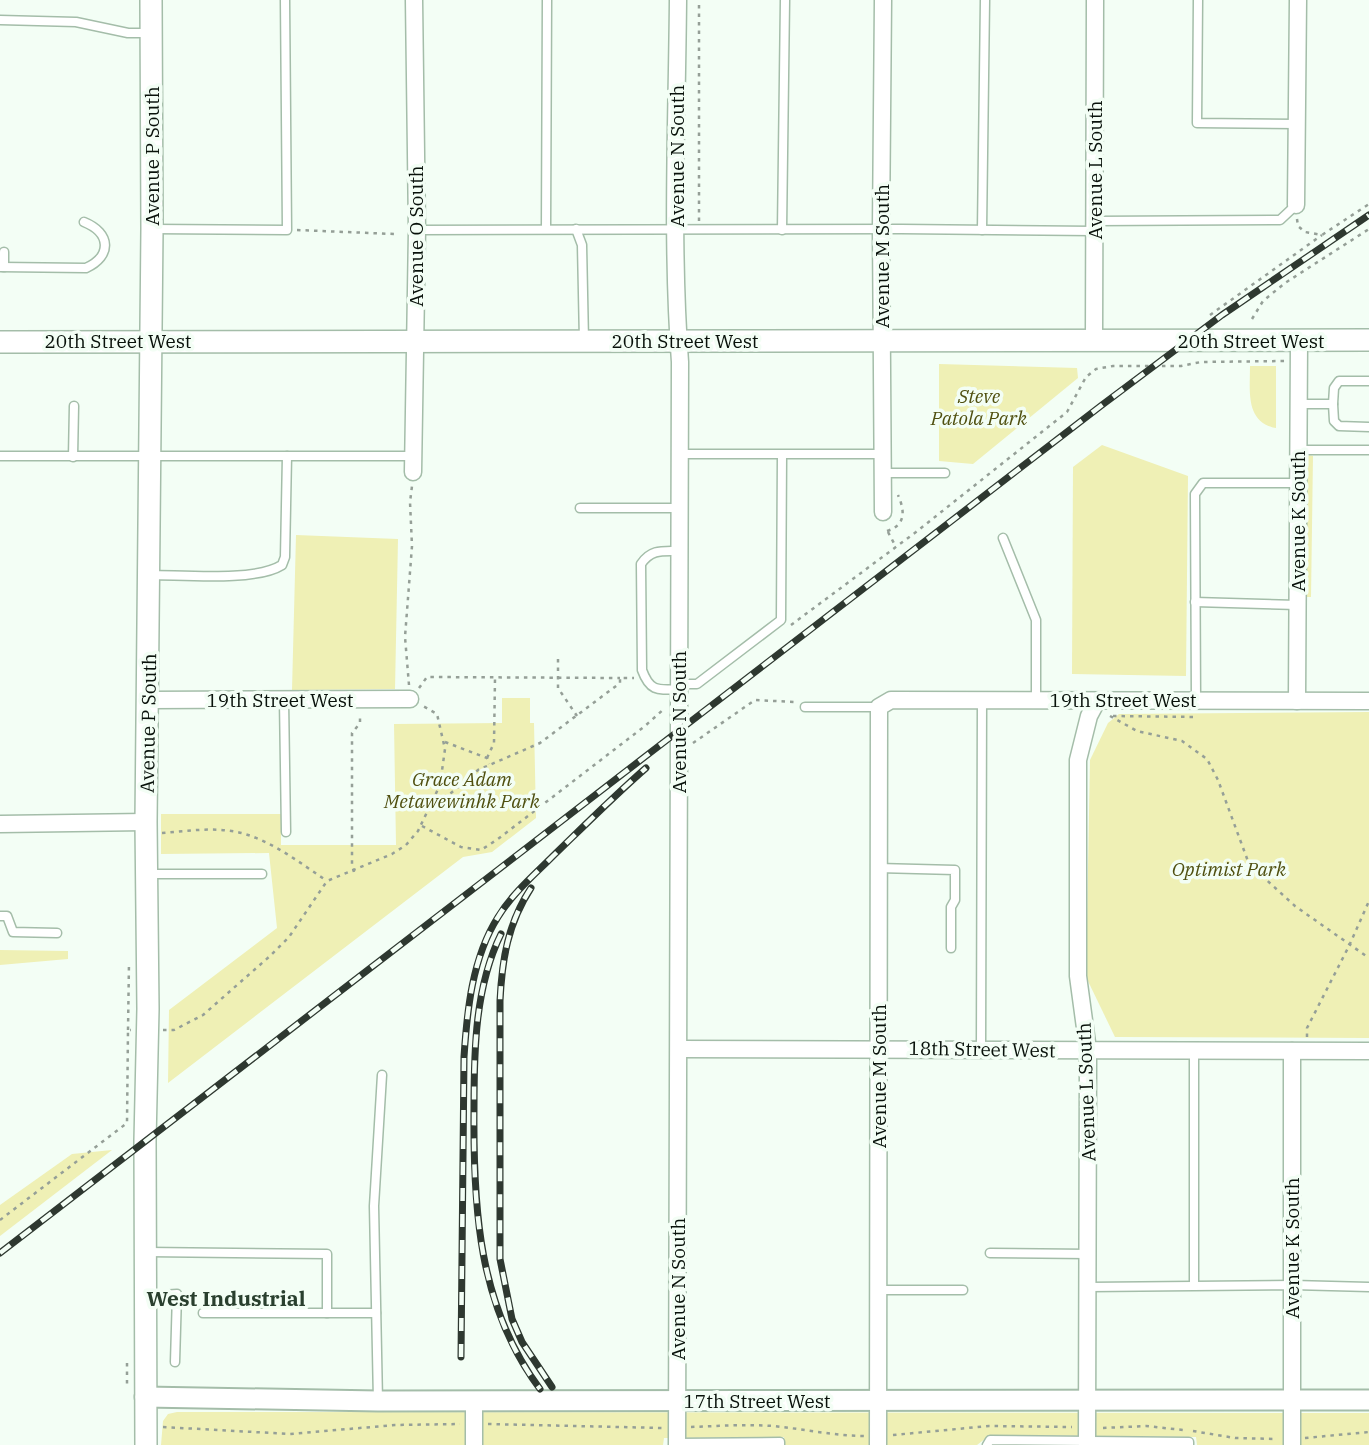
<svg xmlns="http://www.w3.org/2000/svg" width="1369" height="1445" font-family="'IBM Plex Serif',serif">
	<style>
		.green { fill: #eff0b5 }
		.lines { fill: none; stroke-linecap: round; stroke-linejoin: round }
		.service-casing { stroke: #a4bda9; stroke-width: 11 }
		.minor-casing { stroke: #a4bda9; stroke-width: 19 }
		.tertiary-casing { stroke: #a4bda9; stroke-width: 23 }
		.secondary-casing { stroke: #a4bda9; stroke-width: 24 }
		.path { stroke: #959f97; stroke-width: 2.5; stroke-dasharray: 3.5 5; stroke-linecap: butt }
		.service { stroke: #fff; stroke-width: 8 }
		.minor { stroke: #fff; stroke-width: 16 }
		.tertiary { stroke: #fff; stroke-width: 19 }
		.secondary { stroke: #fff; stroke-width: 21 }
		.rail-casing { stroke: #2e3830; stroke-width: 7 }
		.rail { stroke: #f3fef5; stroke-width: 4.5; stroke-dasharray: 13; stroke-linecap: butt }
		.labels { text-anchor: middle; stroke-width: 7; stroke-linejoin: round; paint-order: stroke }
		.street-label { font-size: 19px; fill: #08110a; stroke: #f3fef5 }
		.park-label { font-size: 19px; font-style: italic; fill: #4f4f0f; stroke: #f3fef5 }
		.neighbourhood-label { font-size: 21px; font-weight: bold; fill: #293f2e; stroke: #f3fef5 }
	</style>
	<rect width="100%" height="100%" fill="#f3fef5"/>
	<g class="green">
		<path d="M939 364 1077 368 1078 378 973 464 939 461Z"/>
		<path d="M1250 366H1276V428C1245 422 1250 391 1250 366Z"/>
		<path d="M1102 445 1188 476 1186 676 1072 674 1073 467Z"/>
		<path d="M1309 455 1313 456 1311 597H1304L1305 461Z"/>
		<path d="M296 535 398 539 395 689 292 690Z"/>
		<path d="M502 698H530V723H534L536 818 492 852 463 857 168 1083 169 1010 277 928 269 853 161 854V814H281V845H396L394 724 502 723Z"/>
		<path d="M1369 712V1038L1115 1037 1086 977 1090 760 1108 723 1119 714Z"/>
		<path d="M0 950 68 951V959L0 965Z"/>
		<path d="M112 1150 0 1236V1205L72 1154Z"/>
		<path d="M177 1412 1369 1413V1445H1197L1196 1437 990 1435 977 1445H785L784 1437 664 1438 663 1445H161L163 1421 168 1414Z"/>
	</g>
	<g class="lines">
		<defs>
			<g id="service">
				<path d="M1198 0 1197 123 1297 124"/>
				<path d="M0 20 76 22 128 33H150"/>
				<path d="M1094 221 1280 220 1296 205"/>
				<path d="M152 229 287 230 285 0"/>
				<path d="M546 229 547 0"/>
				<path d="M576 229 582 245 584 341"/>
				<path d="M417 230 901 229 1094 231"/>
				<path d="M782 230 785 0"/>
				<path d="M982 230 985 0"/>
				<path d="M0 267 86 268C112 256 111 233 84 222"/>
				<path d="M4 267V252"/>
				<path d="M1299 404H1333L1334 388 1339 381H1369"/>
				<path d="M1333 404 1334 421 1339 426 1369 427"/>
				<path d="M1298 450H1369"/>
				<path d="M679 454H883"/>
				<path d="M0 456H414"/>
				<path d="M73 457 74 406"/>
				<path d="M883 473H945"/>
				<path d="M580 508H679"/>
				<path d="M1003 538 1036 620V700"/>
				<path d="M150 575C183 575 255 582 282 565L285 557 287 456"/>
				<path d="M1195 602 1297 605"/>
				<path d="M679 684H697L781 620 782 456"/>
				<path d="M679 689C658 690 650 692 642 670L641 564C651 549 662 551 679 551"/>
				<path d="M284 700 286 832"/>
				<path d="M1196 700 1195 494 1203 483H1298"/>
				<path d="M805 707H879"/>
				<path d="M878 868 955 870V900L951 907V948"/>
				<path d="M147 874H262"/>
				<path d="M0 916H7L13 932 57 933"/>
				<path d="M981 1050 982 700"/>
				<path d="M147 1252 327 1254V1313"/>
				<path d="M990 1253 1089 1254"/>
				<path d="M1194 1285V1050"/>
				<path d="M1089 1287 1293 1285 1369 1287"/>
				<path d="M878 1290H963"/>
				<path d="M146 1296 177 1294 175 1362"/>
				<path d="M203 1313H376"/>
				<path d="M378 1401 374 1206 382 1075"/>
				<path d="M677 1443 780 1442V1445"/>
				<path d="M987 1445 990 1440 1189 1442V1445"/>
			</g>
			<g id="minor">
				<path d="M883 0 881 229 883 512"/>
				<path d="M1296 205 1298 0"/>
				<path d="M1094 341 1095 0"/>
				<path d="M413 472 417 230 414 0"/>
				<path d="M149 700 410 699"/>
				<path d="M1297 701 1299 341"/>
				<path d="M0 824 146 822"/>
				<path d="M679 1049 1369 1051"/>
				<path d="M474 1445V1401"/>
				<path d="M677 1445 680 362C671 242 677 120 678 0"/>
				<path d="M878 1445 879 707 891 700 1369 701"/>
				<path d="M1087 1445 1088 1050 1078 976V760L1089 716 1097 701"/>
				<path d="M1292 1445V1051"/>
			</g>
			<path id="tertiary" d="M145 1397 378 1401 1369 1400"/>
			<g id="secondary">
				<path d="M0 342 1369 340"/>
				<path d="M146 1445 145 1141 148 1009 146 822 152 229 151 0"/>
			</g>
		</defs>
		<use href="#service" class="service-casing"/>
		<use href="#minor" class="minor-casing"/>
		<use href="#tertiary" class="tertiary-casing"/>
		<use href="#secondary" class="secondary-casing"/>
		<g class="path">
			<path d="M1297 219 1298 226 1305 232 1322 235 1369 204"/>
			<path d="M699 221V0"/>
			<path d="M297 230 394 234"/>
			<path d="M1210 315 1322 235"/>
			<path d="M1252 319 1263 301 1285 283 1369 229"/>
			<path d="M887 531C906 525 905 511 898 495"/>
			<path d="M888 532 896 547"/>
			<path d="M791 625 916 532 1067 412 1086 377 1096 369 1113 366H1181L1201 362 1286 361"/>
			<path d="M558 659V688L577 716"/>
			<path d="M409 685 405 637 412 546 410 502 412 486"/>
			<path d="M419 688 427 677 620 678"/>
			<path d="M1110 716 1137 731 1182 741 1207 759 1218 780 1249 864 1295 906 1369 958"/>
			<path d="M1113 716 1198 717"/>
			<path d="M445 742 487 758 489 764"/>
			<path d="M693 743 755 700 795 702"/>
			<path d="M487 758 494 743 495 679"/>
			<path d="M431 810 478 770 540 743 620 683V678H634"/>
			<path d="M422 826 461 847 481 850 498 839 645 726 665 708"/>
			<path d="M162 833C187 831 213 827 237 832 270 839 300 863 327 881"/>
			<path d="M354 872 352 865V733L360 723V714"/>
			<path d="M128 1030 129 962"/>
			<path d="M163 1030H174L203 1015 270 956 289 937 327 881 392 854 406 845 418 831 440 785 445 749 437 714 423 706"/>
			<path d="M1307 1037V1028L1349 946 1369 901"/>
			<path d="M0 1220 127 1123 128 1030H131"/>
			<path d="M127 1363V1388"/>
			<path d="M488 1424 663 1428"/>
			<path d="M163 1427 290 1434 395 1425 460 1424"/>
			<path d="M691 1427C718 1426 746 1424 773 1426 804 1429 834 1436 866 1436"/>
			<path d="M1103 1428 1146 1426 1183 1430"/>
			<path d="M1193 1431 1235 1438 1277 1439"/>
			<path d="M893 1435 989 1426 1072 1427"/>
			<path d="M1305 1438 1369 1432"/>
		</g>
		<use href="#service" class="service"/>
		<use href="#minor" class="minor"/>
		<use href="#tertiary" class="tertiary"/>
		<use href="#secondary" class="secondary"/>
		<defs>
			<g id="rail">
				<path d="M531 888C508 923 502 959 500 1001V1259L512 1319 522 1342 552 1387"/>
				<path d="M501 934C475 987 474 1050 474 1108 473 1207 478 1306 540 1389"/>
				<path d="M0 1253 1102 405 1222 315 1369 215"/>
				<path d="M461 1357 464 1057C467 1011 472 958 498 917 512 894 533 876 552 857 583 827 614 796 646 768"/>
			</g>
		</defs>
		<use href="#rail" class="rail-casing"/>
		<use href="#rail" class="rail"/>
	</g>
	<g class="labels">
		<g class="street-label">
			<text transform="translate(152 156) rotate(-90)" y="7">Avenue P South</text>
			<text transform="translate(677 156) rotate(-90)" y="7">Avenue N South</text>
			<text transform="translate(1095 170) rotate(-90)" y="7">Avenue L South</text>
			<text transform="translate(416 236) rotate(-90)" y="7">Avenue O South</text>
			<text transform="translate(882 256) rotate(-90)" y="7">Avenue M South</text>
			<text x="118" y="348">20th Street West</text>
			<text x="685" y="348">20th Street West</text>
			<text x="1251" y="348">20th Street West</text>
			<text transform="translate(1298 521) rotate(-90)" y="7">Avenue K South</text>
			<text x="280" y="707">19th Street West</text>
			<text x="1123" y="707">19th Street West</text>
			<text transform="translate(679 722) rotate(-90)" y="7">Avenue N South</text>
			<text transform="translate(148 723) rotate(-89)" y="7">Avenue P South</text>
			<text transform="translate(982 1049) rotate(1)" y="7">18th Street West</text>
			<text transform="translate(879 1076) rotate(-90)" y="7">Avenue M South</text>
			<text transform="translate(1086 1092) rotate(-92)" y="7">Avenue L South</text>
			<text transform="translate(1292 1248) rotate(-90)" y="7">Avenue K South</text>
			<text transform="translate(678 1289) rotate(-90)" y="7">Avenue N South</text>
			<text x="757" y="1408">17th Street West</text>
		</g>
		<g class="park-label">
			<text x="979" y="403">Steve<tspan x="979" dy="22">Patola Park</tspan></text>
			<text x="462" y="786">Grace Adam<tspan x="462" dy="22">Metawewinhk Park</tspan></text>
			<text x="1229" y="876">Optimist Park</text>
		</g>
		<g class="neighbourhood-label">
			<text x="226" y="1306">West Industrial</text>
		</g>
	</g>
</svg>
